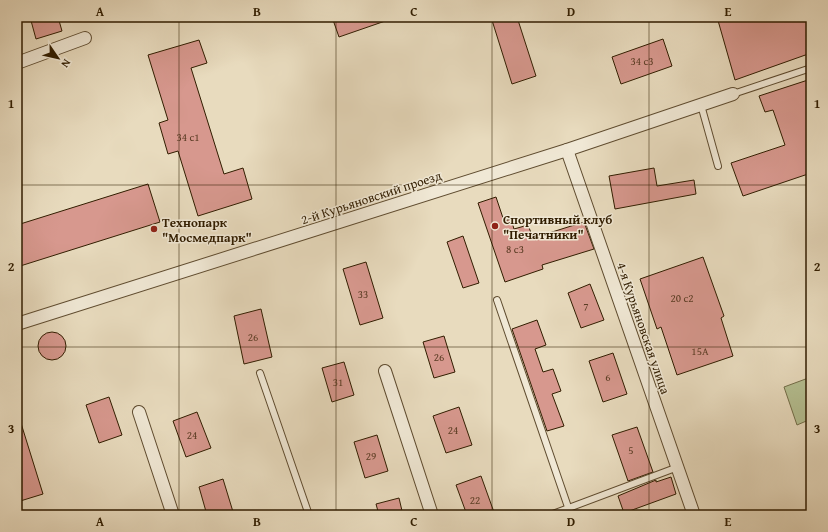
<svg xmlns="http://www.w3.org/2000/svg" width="828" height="532" font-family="'Gentium Book Plus',serif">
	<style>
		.green { fill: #b5c092; stroke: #736e49 }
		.building { fill: #d7988e; stroke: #311d00 }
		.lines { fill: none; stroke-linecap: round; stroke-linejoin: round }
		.service-casing { stroke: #5f4c30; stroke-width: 8 }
		.minor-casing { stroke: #5f4c30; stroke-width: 14 }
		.service { stroke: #f0e8d5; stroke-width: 6 }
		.minor { stroke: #f0e8d5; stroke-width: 12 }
		.grid { fill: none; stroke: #311d00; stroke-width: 1; stroke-opacity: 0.55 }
		.poi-dot { fill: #8f2418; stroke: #f0e8d5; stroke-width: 1.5 }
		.labels { text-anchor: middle; stroke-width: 3; stroke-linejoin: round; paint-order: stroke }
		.number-label { font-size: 11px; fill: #5a3c24 }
		.street-label { font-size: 13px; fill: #311d00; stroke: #f0e8d5 }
		.poi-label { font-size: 13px; font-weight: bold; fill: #311d00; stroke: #f0e8d5; text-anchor: start }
		.neatline { fill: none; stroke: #311d00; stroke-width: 1.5 }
		.grid-label { font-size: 13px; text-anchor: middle; font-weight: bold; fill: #311d00 }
	</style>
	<rect width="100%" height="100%" fill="#e8dbbe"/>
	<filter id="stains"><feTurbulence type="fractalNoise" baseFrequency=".005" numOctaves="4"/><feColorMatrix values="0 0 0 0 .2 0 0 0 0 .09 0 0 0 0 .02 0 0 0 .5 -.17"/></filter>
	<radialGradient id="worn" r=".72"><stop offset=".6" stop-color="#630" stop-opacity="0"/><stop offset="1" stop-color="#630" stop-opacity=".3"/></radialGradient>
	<path class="green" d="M811 377V419L797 425 784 387Z"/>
	<g class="building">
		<path d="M30 17H58L62 31 36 39Z"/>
		<path d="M332 17H391V19L339 37Z"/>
		<path d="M491 17H517L536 76 512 84Z"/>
		<path d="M717 17H811V53L735 80Z"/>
		<path d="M663 39 672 66 621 84 612 57Z"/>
		<path d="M199 40 207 63 191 68 224 174 243 168 252 199 198 216 178 151 168 154 159 123 168 120 148 55Z"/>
		<path d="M811 79V173L743 196 731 163 785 145 773 110 765 112 759 96Z"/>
		<path d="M654 168 657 186 694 180 696 194 615 209 609 176Z"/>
		<path d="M148 184 160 222 17 267V225Z"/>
		<path d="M496 197 504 221 511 219 514 229 528 225 533 238 584 222 594 249 542 265 543 269 505 282 478 203Z"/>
		<path d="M463 236 479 283 463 288 447 242Z"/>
		<path d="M703 257 724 316 721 318 733 356 677 375 661 327 657 329 640 279Z"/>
		<path d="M366 262 383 318 360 325 343 269Z"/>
		<path d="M590 284 604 320 581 328 568 293Z"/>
		<path d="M261 309 272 357 244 364 234 316Z"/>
		<path d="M537 320 546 345 535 349 543 372 553 369 561 391 552 394 564 426 547 431 512 329Z"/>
		<circle cx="52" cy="346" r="14"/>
		<path d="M444 336 455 372 434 378 423 342Z"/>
		<path d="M613 353 627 394 603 402 589 361Z"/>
		<path d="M344 362 354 395 332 402 322 368Z"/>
		<path d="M109 397 122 435 99 443 86 405Z"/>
		<path d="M459 407 472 445 446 453 433 416Z"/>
		<path d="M197 412 211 448 186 457 173 421Z"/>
		<path d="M20 420 43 494 17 502V421Z"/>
		<path d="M637 427 653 472 628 481 612 435Z"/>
		<path d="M377 435 388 471 365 478 354 442Z"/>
		<path d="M481 476 495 515H467L456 485Z"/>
		<path d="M671 477 676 494 624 513 618 496 656 480V482Z"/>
		<path d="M223 479 234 515H207L199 487Z"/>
		<path d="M399 498 403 515H379L376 504Z"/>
	</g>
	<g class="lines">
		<defs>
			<g id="service">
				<path d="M733 94 811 68"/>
				<path d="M701 105 718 166"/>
				<path d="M497 300 568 507"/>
				<path d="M260 373 309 515"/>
				<path d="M550 515 678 467"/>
			</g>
			<g id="minor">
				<path d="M17 63 85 38"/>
				<path d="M567 150 694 515"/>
				<path d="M17 324 567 150 733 94"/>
				<path d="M385 371 432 515"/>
				<path d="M139 412 173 515"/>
			</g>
		</defs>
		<use href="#service" class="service-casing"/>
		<use href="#minor" class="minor-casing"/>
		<use href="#service" class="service"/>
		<use href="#minor" class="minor"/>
	</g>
	<path class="grid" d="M179 17V515M336 17V515M492 17V515M649 17V515M17 185H811M17 347H811"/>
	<g class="poi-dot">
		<circle cx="495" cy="226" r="4"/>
		<circle cx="154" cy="229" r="4"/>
	</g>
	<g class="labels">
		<g class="number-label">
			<text x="642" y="65">34 с3</text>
			<text x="188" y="141">34 с1</text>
			<text x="515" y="253">8 с3</text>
			<text x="363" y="298">33</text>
			<text x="682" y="302">20 с2</text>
			<text x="586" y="310">7</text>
			<text x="253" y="341">26</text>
			<text x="700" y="355">15А</text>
			<text x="439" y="361">26</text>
			<text x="608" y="381">6</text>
			<text x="338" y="386">31</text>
			<text x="453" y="434">24</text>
			<text x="192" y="439">24</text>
			<text x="631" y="454">5</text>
			<text x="371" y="460">29</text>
			<text x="475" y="504">22</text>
		</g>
		<g class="street-label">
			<text transform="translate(371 197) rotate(-18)" y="5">2-й Курьяновский проезд</text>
			<text transform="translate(644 328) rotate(71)" y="5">4-я Курьяновская улица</text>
		</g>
		<g class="poi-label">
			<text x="503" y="224">Спортивный клуб<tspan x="503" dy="15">"Печатники"</tspan></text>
			<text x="162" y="227">Технопарк<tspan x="162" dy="15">"Мосмедпарк"</tspan></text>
		</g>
	</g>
	<rect width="828" height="532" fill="none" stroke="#e8dbbe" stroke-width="44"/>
	<g transform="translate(58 58) rotate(124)" stroke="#f0e8d5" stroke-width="3" paint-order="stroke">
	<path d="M0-3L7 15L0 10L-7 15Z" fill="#311d00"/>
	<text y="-6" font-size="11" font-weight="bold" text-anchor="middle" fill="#311d00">N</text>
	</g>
	<rect x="22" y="22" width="784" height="488" class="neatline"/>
	<g class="grid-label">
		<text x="100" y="16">A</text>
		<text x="257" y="16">B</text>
		<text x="414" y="16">C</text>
		<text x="571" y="16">D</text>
		<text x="728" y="16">E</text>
		<text x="11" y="108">1</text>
		<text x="817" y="108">1</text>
		<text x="11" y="271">2</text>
		<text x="817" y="271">2</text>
		<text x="11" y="433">3</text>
		<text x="817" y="433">3</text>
		<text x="100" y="526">A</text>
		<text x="257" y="526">B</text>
		<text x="414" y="526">C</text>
		<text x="571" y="526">D</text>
		<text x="728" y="526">E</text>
	</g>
	<rect width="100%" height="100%" filter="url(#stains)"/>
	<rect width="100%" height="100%" fill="url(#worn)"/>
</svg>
